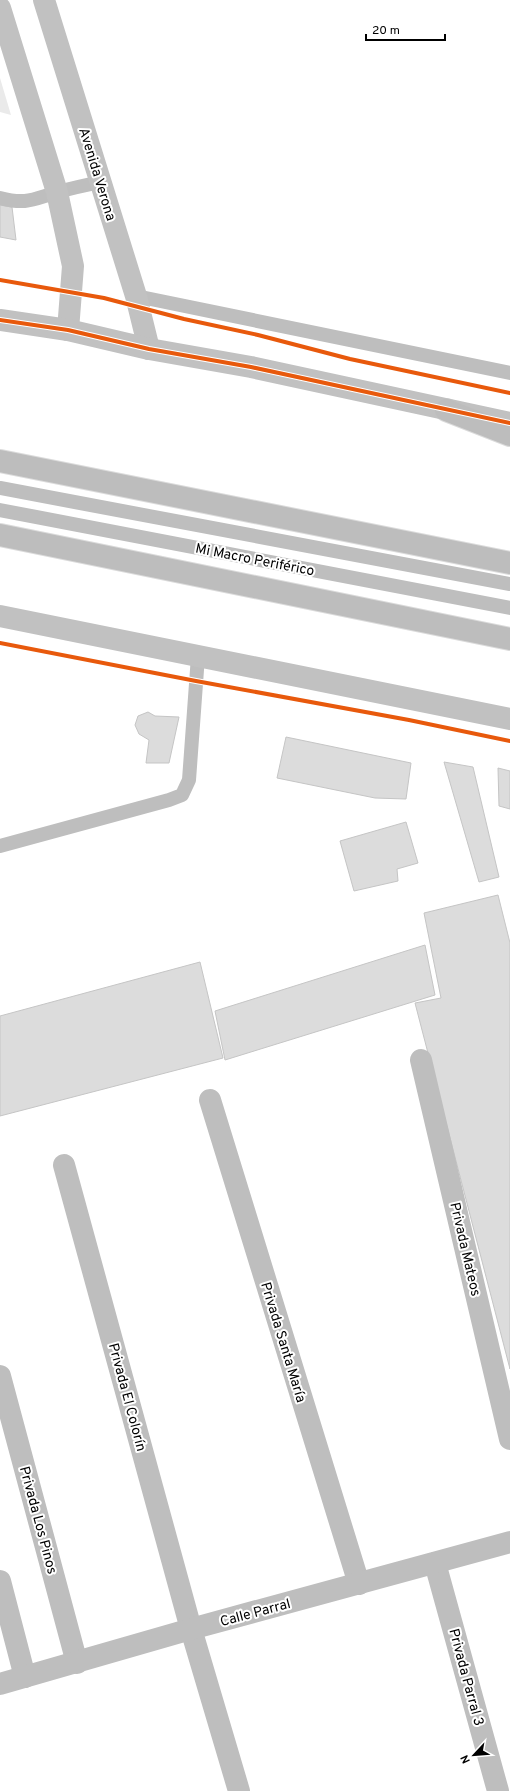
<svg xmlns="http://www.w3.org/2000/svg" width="510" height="1791" font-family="Overpass,sans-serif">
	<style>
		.green { fill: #eaeaea }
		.building { fill: #dcdcdc; stroke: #c5c5c5 }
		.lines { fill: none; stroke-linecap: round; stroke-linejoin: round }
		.motorway-casing { stroke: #dbdbdb; stroke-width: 24 }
		.service { stroke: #bebebe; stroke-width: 14 }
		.minor { stroke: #bebebe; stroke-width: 22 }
		.secondary { stroke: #c1c1c1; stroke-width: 22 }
		.motorway { stroke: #bdbdbd; stroke-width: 22 }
		.cycleway-casing { stroke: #fff; stroke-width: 6 }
		.cycleway { stroke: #e8590c; stroke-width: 4 }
		.labels { text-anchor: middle; stroke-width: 4; stroke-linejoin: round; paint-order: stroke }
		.street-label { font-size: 14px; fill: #000; stroke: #fff }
	</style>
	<rect width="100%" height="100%" fill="#fff"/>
	<path class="green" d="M0 78 11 115 0 112Z"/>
	<g class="building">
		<path d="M0 205 12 207 16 240 0 237Z"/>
		<path d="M148 712 155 716 179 717 169 763H146L149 740 139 734 135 725 138 716Z"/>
		<path d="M286 737 411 763 406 799 375 798 277 778Z"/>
		<path d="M444 762 473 767 499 877 479 882Z"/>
		<path d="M498 768 510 771V809L499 806Z"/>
		<path d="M406 822 418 863 397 869 398 881 354 891 340 841Z"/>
		<path d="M498 895 510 943V1369L415 1003 441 998 424 913Z"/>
		<path d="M425 945 435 995 225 1060 215 1011Z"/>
		<path d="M200 962 223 1058 0 1116V1016Z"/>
	</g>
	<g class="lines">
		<defs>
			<g id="motorway">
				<path d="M446 410 510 435"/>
				<path d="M0 461 510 563"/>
				<path d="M0 535 510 639"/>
			</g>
		</defs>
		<use href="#motorway" class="motorway-casing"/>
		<g class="service">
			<path d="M0 198C27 205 33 199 58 192 72 188 86 185 101 182"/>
			<path d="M136 296 510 373"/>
			<path d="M0 488 510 584"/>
			<path d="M0 510 510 608"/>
			<path d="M0 846 169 800 182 795 189 780 198 656"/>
		</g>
		<g class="minor">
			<path d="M421 1060 510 1439"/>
			<path d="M210 1100 359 1584"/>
			<path d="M64 1165 191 1629 239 1791"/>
			<path d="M0 1376 77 1663"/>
			<path d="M435 1563 498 1791"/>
			<path d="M0 1581 25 1677"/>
			<path d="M0 1684 191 1629 510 1542"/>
		</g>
		<g class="secondary">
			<path d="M44 0 136 296 149 349"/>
			<path d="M0 8 57 192 73 266 68 330"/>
			<path d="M0 320 68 330 149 349 251 367 510 423"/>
			<path d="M0 616 510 719"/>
		</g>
		<use href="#motorway" class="motorway"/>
		<defs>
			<g id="cycleway">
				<path d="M0 280 104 298 184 319 258 335 350 359 510 393"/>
				<path d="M0 320 68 330 149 349 251 367 510 423"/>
				<path d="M0 643 196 681 409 720 510 741"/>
			</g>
		</defs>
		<use href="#cycleway" class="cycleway-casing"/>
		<use href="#cycleway" class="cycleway"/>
	</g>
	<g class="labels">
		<g class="street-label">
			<text transform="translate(98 174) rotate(73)" y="5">Avenida Verona</text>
			<text transform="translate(255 559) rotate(11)" y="5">Mi Macro Periférico</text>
			<text transform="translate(466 1249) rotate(77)" y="5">Privada Mateos</text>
			<text transform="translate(284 1342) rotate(73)" y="5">Privada Santa María</text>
			<text transform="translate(128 1397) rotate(75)" y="5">Privada El Colorín</text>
			<text transform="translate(39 1520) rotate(75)" y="5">Privada Los Pinos</text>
			<text transform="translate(255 1612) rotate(-15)" y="5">Calle Parral</text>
			<text transform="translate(467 1677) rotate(75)" y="5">Privada Parral 3</text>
		</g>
	</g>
	<g transform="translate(474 1755) rotate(244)" stroke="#ffffff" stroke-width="3" paint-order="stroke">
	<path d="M0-3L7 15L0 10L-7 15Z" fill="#000000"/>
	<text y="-6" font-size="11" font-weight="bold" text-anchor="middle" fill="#000000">N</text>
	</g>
	<path d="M366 34v6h79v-6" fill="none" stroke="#000000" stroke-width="2"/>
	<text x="372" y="34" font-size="12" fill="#000000" stroke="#ffffff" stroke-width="3" paint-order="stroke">20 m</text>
</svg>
